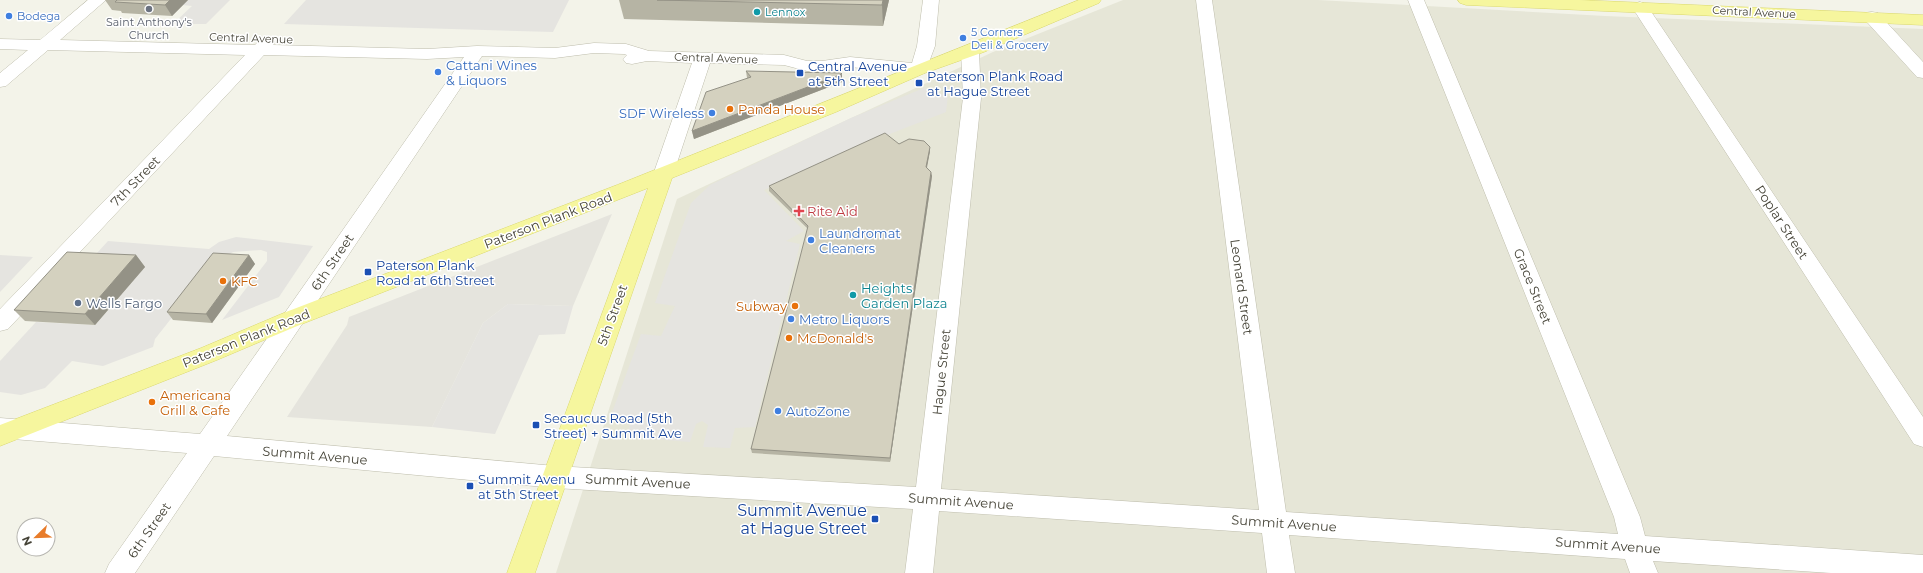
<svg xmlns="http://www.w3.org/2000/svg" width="1923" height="573" font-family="Montserrat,sans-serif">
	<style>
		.residential { fill: #e6e6d7 }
		.industrial { fill: #e5e4dd }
		.parking { fill: #e5e4e0 }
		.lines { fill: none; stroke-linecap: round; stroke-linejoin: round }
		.minor-casing { stroke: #bebdac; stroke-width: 1 }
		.major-casing { stroke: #dad86f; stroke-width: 1 }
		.minor { fill: #fff; fill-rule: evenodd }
		.major { fill: #f6f69e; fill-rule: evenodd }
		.wall { fill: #b6b4a4 }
		.shaded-wall { fill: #949286 }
		.building { fill: #d4d1bf; stroke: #949286 }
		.worship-dot { fill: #6b7280; stroke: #fff; stroke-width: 1.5 }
		.culture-dot { fill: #0f9aa8; stroke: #fff; stroke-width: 1.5 }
		.shop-dot { fill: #3f7fe0; stroke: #fff; stroke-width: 1.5 }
		.transit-dot { fill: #1a4fb4; stroke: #fff; stroke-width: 1.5 }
		.food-dot { fill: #e8710a; stroke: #fff; stroke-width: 1.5 }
		.health-dot { fill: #e0444e; stroke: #fff; stroke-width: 1.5 }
		.service-dot { fill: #5c6f8a; stroke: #fff; stroke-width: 1.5 }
		.labels { text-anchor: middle; stroke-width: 3; stroke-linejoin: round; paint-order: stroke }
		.far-culture-label { font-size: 11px; fill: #0d838f; stroke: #fff; text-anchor: start }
		.far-street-label { font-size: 11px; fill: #464438; stroke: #fff }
		.far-shop-label { font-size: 11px; fill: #366cbe; stroke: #fff; text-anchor: start }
		.far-worship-label { font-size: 11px; fill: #5b616d; stroke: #fff }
		.shop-label { font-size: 13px; fill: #366cbe; stroke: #fff; text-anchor: start }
		.transit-label { font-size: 13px; fill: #164399; stroke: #fff; text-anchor: start }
		.food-label { font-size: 13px; fill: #c56008; stroke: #fff; text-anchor: start }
		.street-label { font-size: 13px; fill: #464438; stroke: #fff }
		.health-label { font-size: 13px; fill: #be3a42; stroke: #fff; text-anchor: start }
		.culture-label { font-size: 13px; fill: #0d838f; stroke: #fff; text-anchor: start }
		.service-label { font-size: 13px; fill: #4e5e75; stroke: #fff; text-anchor: start }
		.near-transit-label { font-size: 16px; fill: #164399; stroke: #fff; text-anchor: end }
	</style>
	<rect width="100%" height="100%" fill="#f3f3e9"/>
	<path class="residential" d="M1123 0H1318L1605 16 1923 29V573H556L677 199 993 52Z"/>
	<path class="industrial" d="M612 214 573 306 508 304 483 323 432 427 287 417 347 325 349 317Z"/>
	<g class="parking">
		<path d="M188 0H230L206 24H173L192 6 182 5Z"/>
		<path d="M306 0H569L553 32 284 24Z"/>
		<path d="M924 88 948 96 946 112 877 139 764 190 804 231 786 241 800 244 755 427 735 428 730 448 703 447 708 425 702 421 696 424 690 442 627 437 631 420 610 418 641 334 661 336 675 306 655 303 691 203 710 185 851 118Z"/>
		<path d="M236 237 313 246 279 297 222 320 267 261V252L261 250 233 252 215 263 155 339 153 347 103 366 72 361 45 388 21 395 0 392V361L36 322 95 325 144 267 87 264 108 241 209 249 219 242Z"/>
		<path d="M0 255 33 257 0 292Z"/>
		<path d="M508 304 573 306 565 334 539 335 495 434 432 427 483 323Z"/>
	</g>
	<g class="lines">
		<defs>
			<g id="minor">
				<path d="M88 0H106L60 40 255 45C260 39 264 37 272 39L275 43 273 45 427 49 477 46 555 48 594 43 626 44 649 51 784 55 807 61H822L850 57 912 63 917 46 923 0H939L935 46 925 73 919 74 850 67 822 71H807L784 65 710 63 673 175 670 180 663 181 656 180 653 175 692 63 647 61 632 64 626 63 623 59 627 55 624 54 594 53 555 58 482 56 227 436 555 466 916 487 963 98 961 51 964 47 970 46 976 47 979 51 981 98 941 489 1259 510 1196 0H1212L1286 512 1618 534 1614 517 1408 0H1424L1640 517 1645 536 1923 555V573H1831L1653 561 1658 573H1630L1625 559 1289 535 1295 573H1267L1262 533 939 511 933 573H905L913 509 555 488 214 456 135 573H105L109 564 187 453 0 438V418L200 434 464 57 427 59 264 55 8 329 0 331V309L245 55 48 50 6 86 0 87V73L28 50 0 49V39L40 40Z"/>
				<path d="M1640 2 1646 4 1648 7 1923 417V447L1914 444 1632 7 1634 4Z"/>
				<path d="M1872 12 1878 13 1923 62V78L1917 77 1866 21 1864 17 1866 13Z"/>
			</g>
			<g id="major">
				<path d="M1079 0H1101L1099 3 984 52 925 73 836 112 672 178 535 573H507L648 188 302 324 217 360 0 446V425L201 348 286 312 617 185Z"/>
				<path d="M1458 0H1579L1923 15V25L1466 5 1460 3Z"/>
			</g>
		</defs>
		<use href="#minor" class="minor-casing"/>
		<use href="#major" class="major-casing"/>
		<use href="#minor" class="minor"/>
		<use href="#major" class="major"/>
	</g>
	<g class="wall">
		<path d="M105 0H188L172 16 122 13 121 11 112 10Z"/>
		<path d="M619 0H889L883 26 624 19Z"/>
		<path d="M746 71 842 82 694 139 692 131 747 78Z"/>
		<path d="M899 144 930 147V151L927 168 932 176 890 462 752 453 751 449 808 229 769 191V186Z"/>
		<path d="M136 255 145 267 95 325 25 321 14 310Z"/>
		<path d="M249 255 255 264 212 323 173 320 167 312Z"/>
	</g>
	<g class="shaded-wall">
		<path d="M170 0H188L172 16 165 5Z"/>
		<path d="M883 0H889L883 26 882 5Z"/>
		<path d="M842 74V82L694 139 692 131Z"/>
		<path d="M930 147V151L926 171V167Z"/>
		<path d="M931 172 932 176 890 462V458Z"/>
		<path d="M136 255 145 267 95 325 85 314Z"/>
		<path d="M249 255 255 264 212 323 206 314Z"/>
	</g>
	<g class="building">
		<path d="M116 0H170L165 5 115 2 117 0Z"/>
		<path d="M657 0H883L882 5Z"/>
		<path d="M746 71 841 73 842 74 692 131 706 92 751 77Z"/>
		<path d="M885 133 899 144 909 139 924 141 930 147 926 167 931 172 890 458 751 449 808 226 769 186Z"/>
		<path d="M67 252 136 255 85 314 14 310Z"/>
		<path d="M213 253 249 255 206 314 167 312Z"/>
	</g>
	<circle class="worship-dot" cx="149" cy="9" r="4"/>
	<g class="culture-dot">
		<circle cx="757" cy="12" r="4"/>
		<circle cx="853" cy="295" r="4"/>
	</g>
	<g class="shop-dot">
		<circle cx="9" cy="16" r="4"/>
		<circle cx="963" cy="38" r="4"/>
		<circle cx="438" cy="72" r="4"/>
		<circle cx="712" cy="113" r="4"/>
		<circle cx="811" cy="240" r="4"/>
		<circle cx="791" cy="319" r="4"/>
		<circle cx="778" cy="411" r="4"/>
	</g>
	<g class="transit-dot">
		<rect x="796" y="69" width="8" height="8" rx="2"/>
		<rect x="915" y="79" width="8" height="8" rx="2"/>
		<rect x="364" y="268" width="8" height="8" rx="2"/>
		<rect x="532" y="421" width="8" height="8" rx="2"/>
		<rect x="466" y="482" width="8" height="8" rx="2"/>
		<rect x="871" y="515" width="8" height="8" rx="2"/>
	</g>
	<g class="food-dot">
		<circle cx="730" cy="109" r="4"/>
		<circle cx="223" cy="281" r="4"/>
		<circle cx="795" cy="306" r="4"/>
		<circle cx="789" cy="338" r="4"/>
		<circle cx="152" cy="402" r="4"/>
	</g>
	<path class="health-dot" d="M797 205h4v4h4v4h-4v4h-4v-4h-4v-4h4z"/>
	<circle class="service-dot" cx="78" cy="303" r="4"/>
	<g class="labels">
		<g class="far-culture-label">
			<text x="765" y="16">Lennox</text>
		</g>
		<g class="far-street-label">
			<text transform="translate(1754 12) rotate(3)" y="4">Central Avenue</text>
			<text transform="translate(251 38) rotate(2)" y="4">Central Avenue</text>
			<text transform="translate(716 58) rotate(2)" y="4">Central Avenue</text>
		</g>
		<g class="far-shop-label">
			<text x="17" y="20">Bodega</text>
			<text x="971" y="36">5 Corners<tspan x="971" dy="13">Deli &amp; Grocery</tspan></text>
		</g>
		<g class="far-worship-label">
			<text x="149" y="26">Saint Anthony's<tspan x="149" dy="13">Church</tspan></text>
		</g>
		<g class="shop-label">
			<text x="446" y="70">Cattani Wines<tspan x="446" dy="15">&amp; Liquors</tspan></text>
			<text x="704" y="118" text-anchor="end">SDF Wireless</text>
			<text x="819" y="238">Laundromat<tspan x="819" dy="15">Cleaners</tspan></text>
			<text x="799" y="324">Metro Liquors</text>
			<text x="786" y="416">AutoZone</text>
		</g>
		<g class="transit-label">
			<text x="808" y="71">Central Avenue<tspan x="808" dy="15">at 5th Street</tspan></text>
			<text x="927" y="81">Paterson Plank Road<tspan x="927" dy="15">at Hague Street</tspan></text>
			<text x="376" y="270">Paterson Plank<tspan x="376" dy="15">Road at 6th Street</tspan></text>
			<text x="544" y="423">Secaucus Road (5th<tspan x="544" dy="15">Street) + Summit Ave</tspan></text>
			<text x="478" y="484">Summit Avenu<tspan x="478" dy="15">at 5th Street</tspan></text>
		</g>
		<g class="food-label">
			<text x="738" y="114">Panda House</text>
			<text x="231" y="286">KFC</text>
			<text x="787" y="311" text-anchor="end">Subway</text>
			<text x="797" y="343">McDonald's</text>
			<text x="160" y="400">Americana<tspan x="160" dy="15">Grill &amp; Cafe</tspan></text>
		</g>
		<g class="street-label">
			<text transform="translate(135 181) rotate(-46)" y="5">7th Street</text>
			<text transform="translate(548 220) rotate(-21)" y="5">Paterson Plank Road</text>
			<text transform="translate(1782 222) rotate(57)" y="5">Poplar Street</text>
			<text transform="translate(332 262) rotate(-56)" y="5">6th Street</text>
			<text transform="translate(1533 286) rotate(68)" y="5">Grace Street</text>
			<text transform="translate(1242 287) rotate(82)" y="5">Leonard Street</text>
			<text transform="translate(612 315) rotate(-70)" y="5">5th Street</text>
			<text transform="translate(246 338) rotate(-22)" y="5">Paterson Plank Road</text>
			<text transform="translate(941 372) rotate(-84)" y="5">Hague Street</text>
			<text transform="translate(315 455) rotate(5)" y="5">Summit Avenue</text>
			<text transform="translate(638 481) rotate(3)" y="5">Summit Avenue</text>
			<text transform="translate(961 501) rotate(4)" y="5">Summit Avenue</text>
			<text transform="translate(1284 523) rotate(4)" y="5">Summit Avenue</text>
			<text transform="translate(149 530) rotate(-55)" y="5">6th Street</text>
			<text transform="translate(1608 545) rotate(4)" y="5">Summit Avenue</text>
		</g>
		<g class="health-label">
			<text x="807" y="216">Rite Aid</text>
		</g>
		<g class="culture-label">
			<text x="861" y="293">Heights<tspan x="861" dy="15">Garden Plaza</tspan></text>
		</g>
		<g class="service-label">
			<text x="86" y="308">Wells Fargo</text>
		</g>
		<g class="near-transit-label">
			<text x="867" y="516">Summit Avenue<tspan x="867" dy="18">at Hague Street</tspan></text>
		</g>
	</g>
	<g transform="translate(36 537) rotate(247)"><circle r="19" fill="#ffffff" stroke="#b5b4af"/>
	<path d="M0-3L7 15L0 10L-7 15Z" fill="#e87c2a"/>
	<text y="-6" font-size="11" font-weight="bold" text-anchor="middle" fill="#464438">N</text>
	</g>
</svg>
